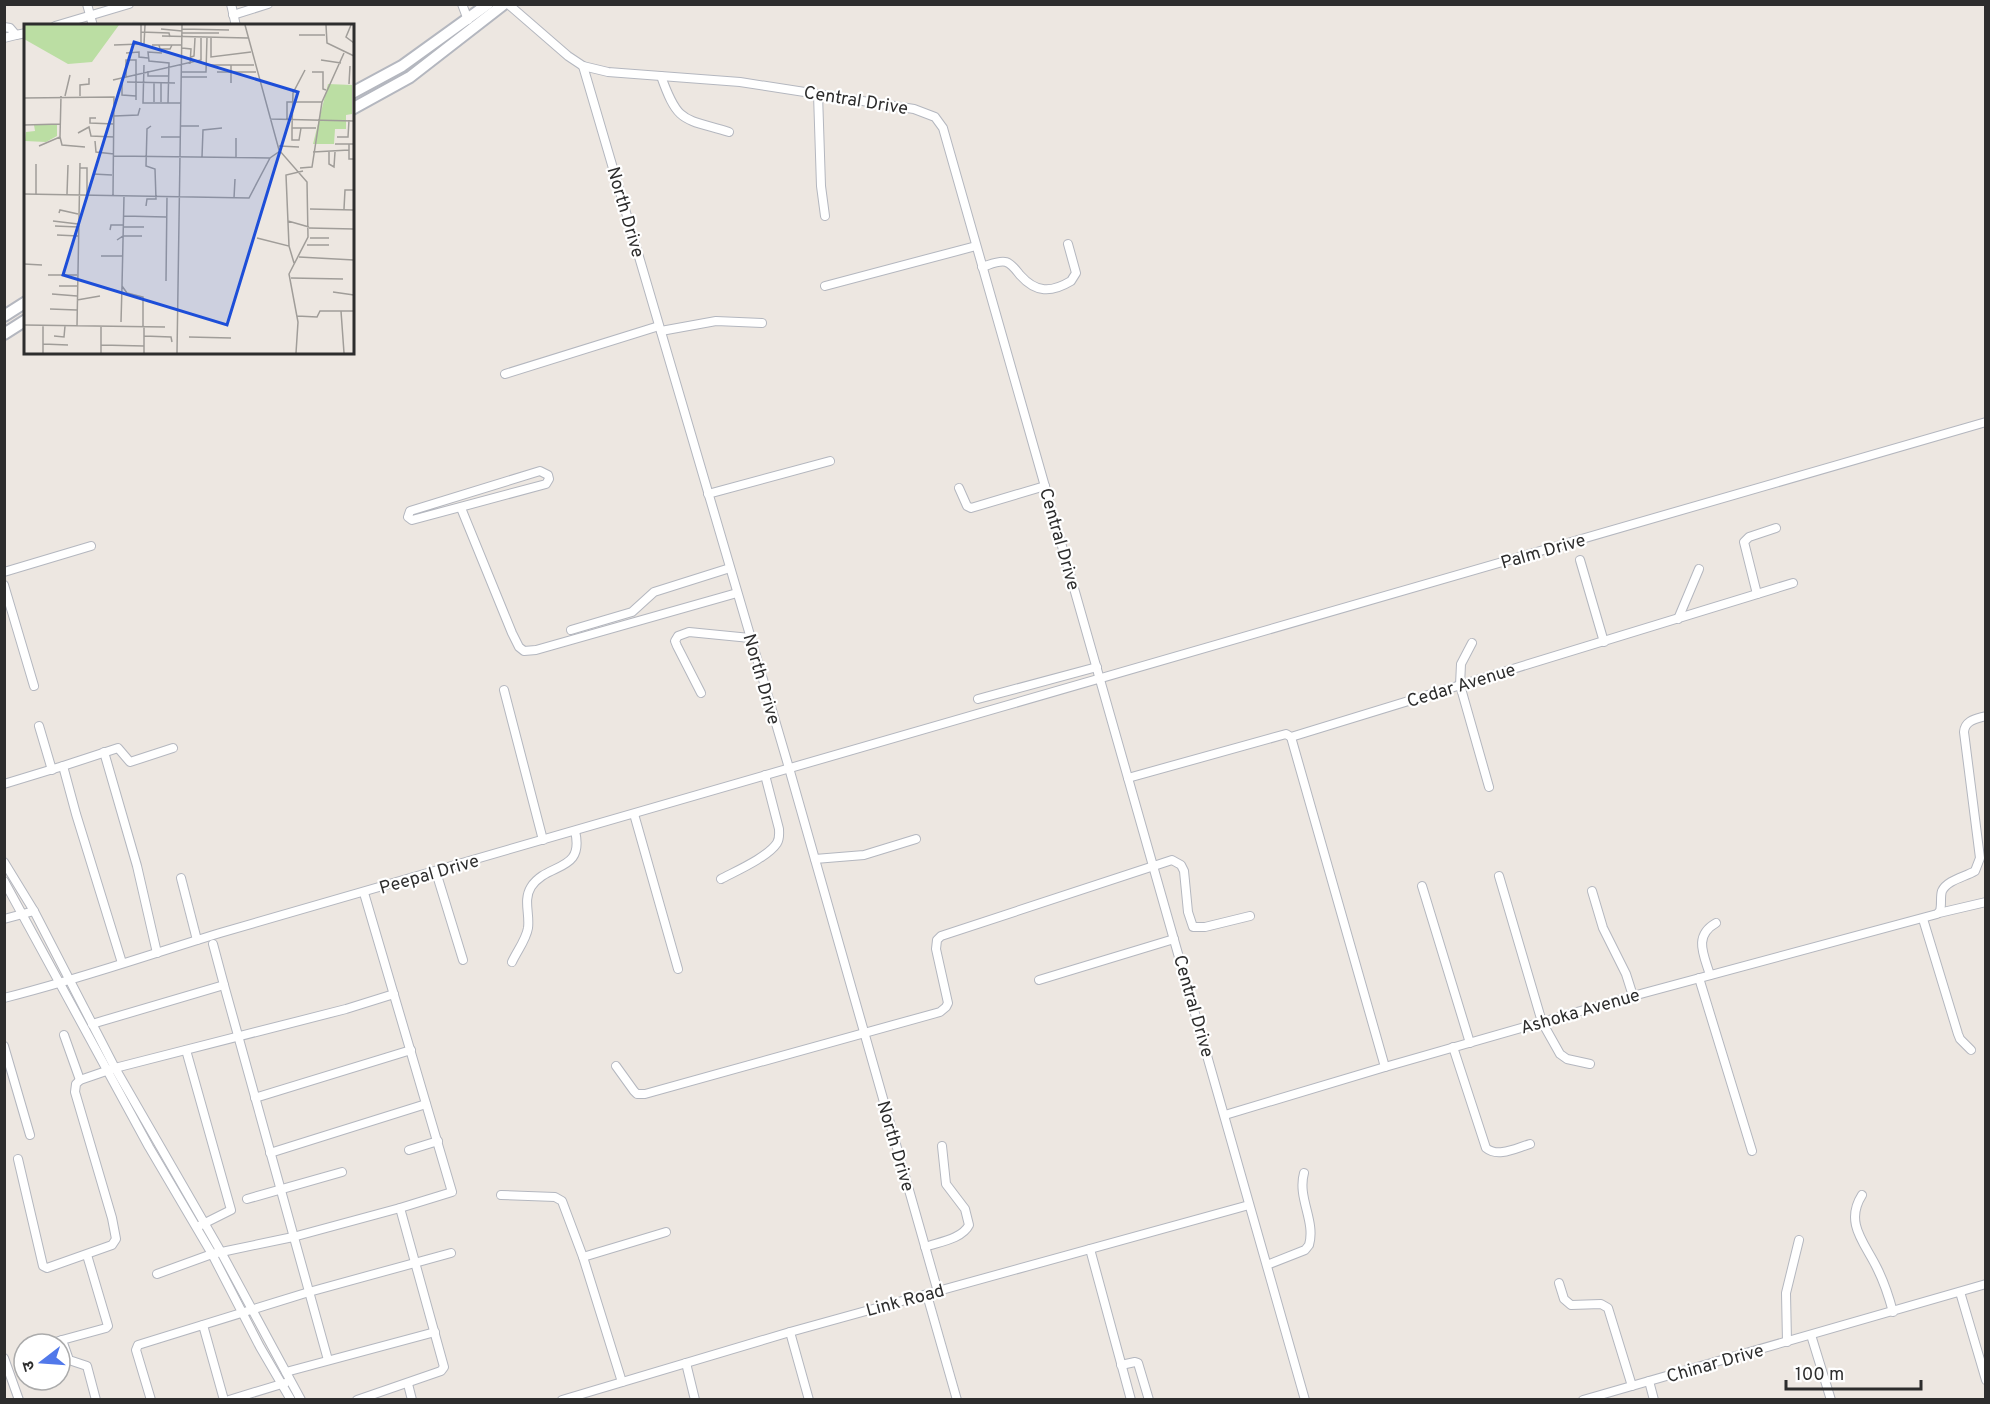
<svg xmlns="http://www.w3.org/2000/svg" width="1990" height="1404" font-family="Overpass,'Noto Sans Devanagari',sans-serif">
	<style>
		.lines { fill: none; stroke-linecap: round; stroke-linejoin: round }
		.minor-casing { stroke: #b4b7bf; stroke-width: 10 }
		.secondary-casing { stroke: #b4b7bf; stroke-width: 14 }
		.minor { stroke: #fff; stroke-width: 8 }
		.secondary { stroke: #fff; stroke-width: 10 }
		.labels { text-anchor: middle; stroke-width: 4.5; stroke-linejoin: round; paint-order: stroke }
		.street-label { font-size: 18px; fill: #2d2d2d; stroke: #fff }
		.inset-road { fill: none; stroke: #a09d99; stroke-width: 1.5 }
		.view { fill: #1d4ed8; fill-opacity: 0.15; stroke: #1d4ed8; stroke-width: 3 }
		.inset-edge { fill: none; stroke: #2d2d2d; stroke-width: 3 }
	</style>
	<rect width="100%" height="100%" fill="#ede7e1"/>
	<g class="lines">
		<defs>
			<g id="minor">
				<path d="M87 4 93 26"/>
				<path d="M231 4 236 26"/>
				<path d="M462 4 468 20"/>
				<path d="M508 4 568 56 583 66 608 72 740 82 914 109 935 117 943 128 1305 1400"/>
				<path d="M233 15 268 4"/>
				<path d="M55 26 129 4"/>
				<path d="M4 27 10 28 16 35 26 33"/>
				<path d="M4 38 16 35"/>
				<path d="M583 66 789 768 938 1292"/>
				<path d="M661 76C678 124 683 118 729 132"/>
				<path d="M818 94 821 186 825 216"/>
				<path d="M982 267C989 265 999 260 1006 262 1012 264 1016 270 1020 275 1036 293 1051 293 1071 281L1076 273 1068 244"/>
				<path d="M825 286 976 246"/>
				<path d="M661 331 716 321 762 323"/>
				<path d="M505 374 659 326"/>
				<path d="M540 471 548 475 549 479 546 484 412 520 408 517 410 511Z"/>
				<path d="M959 488 967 506 971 508 1045 486"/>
				<path d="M708 494 830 461"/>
				<path d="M461 508 512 633 519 647 524 651 536 650 737 593"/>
				<path d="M1580 560 1604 642"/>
				<path d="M4 572 91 546"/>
				<path d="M4 585 34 686"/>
				<path d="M1757 594 1744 542 1749 537 1776 528"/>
				<path d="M1678 619 1699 569"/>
				<path d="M571 630 632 612 654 592 730 568"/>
				<path d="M1472 643 1461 664 1460 685 1489 787"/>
				<path d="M504 690 543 840"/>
				<path d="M701 693 677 646 675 641 678 636 689 632 750 638"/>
				<path d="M978 699 1097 667"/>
				<path d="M39 726 52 770"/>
				<path d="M1291 737 1385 1067"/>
				<path d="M104 752 137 866 157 953"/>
				<path d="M63 766 118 748 130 762 173 748"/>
				<path d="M1128 778 1286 734 1291 737 1793 583"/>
				<path d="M4 784 63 766 76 814 122 963"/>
				<path d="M634 814 678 969"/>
				<path d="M815 859 864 855 916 839"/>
				<path d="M4 862 34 911 115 1068 221 1252 301 1400"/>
				<path d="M436 872 463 960"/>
				<path d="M1499 876 1542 1022 1560 1054 1567 1059 1590 1064"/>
				<path d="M181 878 197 940"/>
				<path d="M721 879C736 871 768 857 777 843 780 838 779 833 779 829L765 775"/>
				<path d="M4 881 149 1147 212 1254 260 1347 291 1400"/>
				<path d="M1422 886 1470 1043"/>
				<path d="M1592 891 1603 928 1626 974 1633 996"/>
				<path d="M1939 913 1986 902"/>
				<path d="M4 919 34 911"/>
				<path d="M1923 919 1958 1034 1960 1039 1971 1050"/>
				<path d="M512 962C517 951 526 940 528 928 530 914 523 900 531 887 547 862 585 873 575 831"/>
				<path d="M1710 975C1704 955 1693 936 1716 923"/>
				<path d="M1699 978 1752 1151"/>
				<path d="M1039 980 1174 939"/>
				<path d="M224 985 328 1360"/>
				<path d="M4 998C77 980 148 955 220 933L1986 422"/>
				<path d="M92 1024 224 985 213 944"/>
				<path d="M64 1035 80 1080"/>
				<path d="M4 1046 30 1135"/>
				<path d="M1453 1047 1486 1148C1498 1158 1516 1148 1530 1144"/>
				<path d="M186 1050 231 1210 199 1226"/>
				<path d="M616 1066 634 1091 637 1094H645L940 1012 946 1007 948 1003 936 949 937 940 941 936 1172 860 1181 865 1184 871 1188 912 1193 927H1205L1250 916"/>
				<path d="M255 1098 411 1050"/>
				<path d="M1225 1115 1385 1067 1633 996 1937 914 1940 911C1942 904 1940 897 1942 891 1947 880 1965 877 1975 871L1980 858 1964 732C1965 720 1976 719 1986 716"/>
				<path d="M409 1150 438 1141"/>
				<path d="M270 1153 426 1104"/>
				<path d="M18 1159 43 1266 47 1268 112 1245 116 1239 112 1218 75 1092 76 1084 80 1080 115 1068 346 1009 394 994"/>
				<path d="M501 1195 555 1197 562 1201 583 1257 622 1382"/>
				<path d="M1862 1195C1844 1223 1865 1243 1877 1268 1884 1282 1889 1297 1893 1312"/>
				<path d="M247 1199 342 1172"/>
				<path d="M925 1247C939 1242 962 1239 969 1225L965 1209 946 1184 942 1146"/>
				<path d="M1090 1249 1131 1400"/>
				<path d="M87 1255 108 1326 106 1328 62 1340 69 1360 87 1366 96 1400"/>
				<path d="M583 1257 666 1232"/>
				<path d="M1267 1265 1305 1250 1309 1245C1316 1221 1297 1198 1304 1173"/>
				<path d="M157 1274 212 1254 293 1237 400 1208 452 1192 364 893"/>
				<path d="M1559 1283 1564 1299 1571 1305 1601 1304 1608 1308 1632 1386"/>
				<path d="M1960 1292 1986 1380"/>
				<path d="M927 1295 957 1400"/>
				<path d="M203 1325 224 1400"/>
				<path d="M790 1332 809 1400"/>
				<path d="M1811 1335 1831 1400"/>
				<path d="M1787 1342 1786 1293 1799 1240"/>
				<path d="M50 1344 62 1340"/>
				<path d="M4 1358 19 1400"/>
				<path d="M686 1363 695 1400"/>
				<path d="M1121 1365 1135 1362 1138 1363 1149 1400"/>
				<path d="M286 1372 435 1332"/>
				<path d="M1649 1381 1654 1400"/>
				<path d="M408 1384 412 1400"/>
				<path d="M151 1400 136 1350 138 1345 309 1292 451 1253"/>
				<path d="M229 1400 285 1383"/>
				<path d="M357 1400 441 1371 444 1367 400 1208"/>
				<path d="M562 1400 790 1332 1249 1205"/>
				<path d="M1583 1400 1986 1284"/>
			</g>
			<g id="secondary">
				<path d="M352 93 402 66 488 4"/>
				<path d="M352 109 410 77 504 4"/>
				<path d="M4 316 26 302"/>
				<path d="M4 334 26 320"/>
			</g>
		</defs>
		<use href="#minor" class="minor-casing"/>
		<use href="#secondary" class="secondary-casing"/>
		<use href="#minor" class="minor"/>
		<use href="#secondary" class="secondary"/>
	</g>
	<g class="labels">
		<g class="street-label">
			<text transform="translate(856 100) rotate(9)" y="6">Central Drive</text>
			<text transform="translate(626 212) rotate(74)" y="6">North Drive</text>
			<text transform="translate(1060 539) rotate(74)" y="6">Central Drive</text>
			<text transform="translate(1543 551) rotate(-16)" y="6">Palm Drive</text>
			<text transform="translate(762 679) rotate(74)" y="6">North Drive</text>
			<text transform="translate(1461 685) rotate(-17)" y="6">Cedar Avenue</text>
			<text transform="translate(429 874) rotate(-16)" y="6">Peepal Drive</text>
			<text transform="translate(1194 1006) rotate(74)" y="6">Central Drive</text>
			<text transform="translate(1580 1011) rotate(-16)" y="6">Ashoka Avenue</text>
			<text transform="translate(896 1146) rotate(74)" y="6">North Drive</text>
			<text transform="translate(905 1300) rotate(-15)" y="6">Link Road</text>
			<text transform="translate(1715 1363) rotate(-16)" y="6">Chinar Drive</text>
		</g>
	</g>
	<g transform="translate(24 24)">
		<rect width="330" height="330" fill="#ede7e1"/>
		<path d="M0 1H95L68 38 44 40 0 15ZM304 60 328 61V90L322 91V105H311L310 120H289ZM10 101H33V112L22 118 1 117 2 108 11 107Z" fill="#bbdea3"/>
		<path class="inset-road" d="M117 1V8L145 9 146 13M221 1 255 126 283 158 284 213 265 250 274 298 272 329M302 1 303 19 330 32M327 1 322 13 330 19M137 5 158 7M158 5 205 6M117 8V20H120L121 1M158 9H195M275 11H301M138 12 224 14M187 13V33L227 28M90 21 117 20M128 21H158M135 21 136 25H146L148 21M158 24 167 25 166 40M102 29 115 28V33L124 34M138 29 124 28 125 37 145 39 144 79M167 33 170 32 171 14M297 36 317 39M120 41 119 79H157M187 41H230M207 41V59M281 46 269 69 268 104H292M124 47V52H145M157 48H182L183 13M193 48H232M288 48H299V65L302 66M102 53V36H112V76M157 53H183M98 54V71L112 72M89 56 177 36V13M103 58 151 59M130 59V78M137 59V78M325 60 326 42M0 67V74L90 73 89 171M41 72 46 51M56 72V61L65 60V54M90 92 114 91 116 84M72 94H66V99L90 100M246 95 330 97M263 95V78H298M0 101 37 100M156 102H175M268 104V116H275L277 104M54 109 65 103 67 112 90 113M36 113 38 121 61 123M137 113H156M313 113H324L325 96M212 114V134M71 117 72 128 90 130M311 120H330M325 120V135H330M15 122 36 113 37 72M255 122 275 123M289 128 325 126M305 128V140L310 143 311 128M90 132 246 134M178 133 179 106 198 104M56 144H63V171M276 144 288 143 298 78 320 29M69 150 88 151M0 170 225 174 246 134 256 127M12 170V140M43 170 44 141M100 172 98 262 103 269 119 273V303M210 174 211 155M122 182 123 175H132L131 145 122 142 123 105 127 102M286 185 330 186M320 185 321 166H329M35 189 36 186 54 190M100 192 142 193M29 197 54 200M264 197 285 203M31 202 54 203M100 203H120M285 204 330 205M86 206 87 201H100M33 211 54 212M233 214 265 222 270 239M286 214H305M93 216 99 212H118M283 221H305M265 222 262 151 279 147M77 232H99M275 233 330 236M0 240 18 241M24 251H53M267 254 319 255M142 257 143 172M35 262H53M309 268 330 271M28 270 53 272M53 276 76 272M26 285 53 286M317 287 320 329M273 292 293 293 296 287H330M97 298 98 262M0 301 141 303M53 302 56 139M30 312 40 313 41 302M120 312 147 313 148 318M165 313 207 314M19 320 44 321M77 321 120 322M19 329V301M77 329V302M120 329V303M153 329 158 1"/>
		<path class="view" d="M110 18 274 68 203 301 39 251Z"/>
		<rect width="330" height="330" class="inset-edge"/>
	</g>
	<rect width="1990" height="1404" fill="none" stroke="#2d2d2d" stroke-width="12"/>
	<g transform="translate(42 1362) rotate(253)"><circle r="28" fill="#ffffff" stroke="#ababab" stroke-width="1.5"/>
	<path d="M0-4.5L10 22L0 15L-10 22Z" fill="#5178ea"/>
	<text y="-9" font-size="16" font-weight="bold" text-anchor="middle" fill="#2d2d2d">उ</text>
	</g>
	<path d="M1786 1380v9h135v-9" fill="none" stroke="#2d2d2d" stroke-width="3"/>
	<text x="1795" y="1380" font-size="18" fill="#2d2d2d" stroke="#ffffff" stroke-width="4.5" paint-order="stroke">100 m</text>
</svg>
